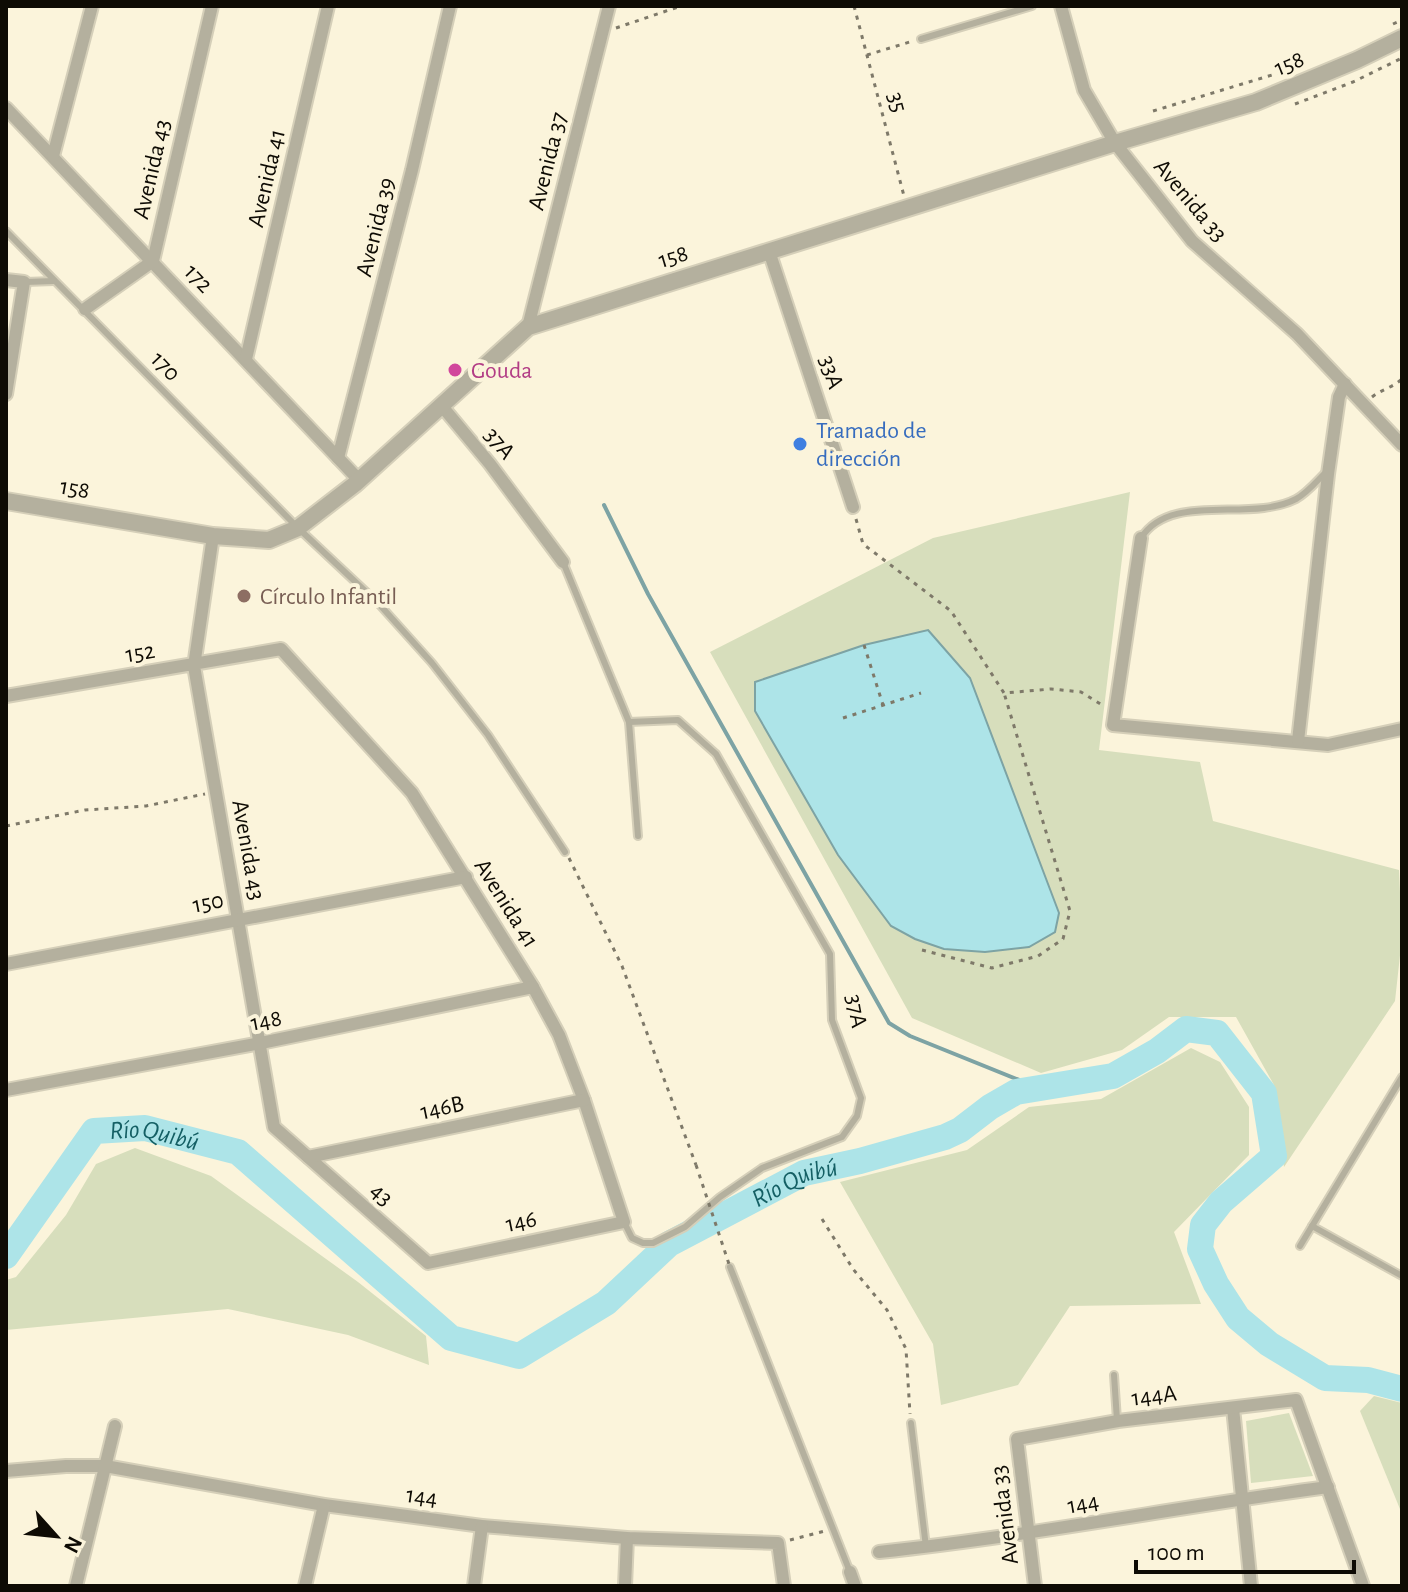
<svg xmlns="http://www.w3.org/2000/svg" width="1408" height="1592" font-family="'Alegreya Sans',sans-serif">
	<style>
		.green { fill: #d7debc }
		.water { fill: #ade4e8; stroke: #7da3a4; stroke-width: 2 }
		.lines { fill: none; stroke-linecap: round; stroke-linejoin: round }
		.stream { stroke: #7da3a4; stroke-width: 4 }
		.river { stroke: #ade4e8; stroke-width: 26 }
		.service-casing { stroke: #d5cfb9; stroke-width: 10 }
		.minor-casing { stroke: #d5cfb9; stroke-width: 16 }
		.tertiary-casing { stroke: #d5cfb9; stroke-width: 20 }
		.path { stroke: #7e7969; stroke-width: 3; stroke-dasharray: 4 6; stroke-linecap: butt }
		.service { stroke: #b4b09e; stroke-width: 6 }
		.minor { stroke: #b4b09e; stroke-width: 12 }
		.tertiary { stroke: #b4b09e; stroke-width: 16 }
		.path-bridge { stroke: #7e7969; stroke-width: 3; stroke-dasharray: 4 6; stroke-linecap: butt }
		.hotel-dot { fill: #d1479c; stroke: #fbf4db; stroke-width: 3 }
		.shop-dot { fill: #3f7fe0; stroke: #fbf4db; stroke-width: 3 }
		.education-dot { fill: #8d6e63; stroke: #fbf4db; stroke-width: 3 }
		.labels { text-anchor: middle; stroke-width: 8; stroke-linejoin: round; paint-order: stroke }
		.street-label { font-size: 24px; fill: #0e0b04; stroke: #fbf4db }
		.hotel-label { font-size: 24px; fill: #b23c85; stroke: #fbf4db; text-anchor: start }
		.shop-label { font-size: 24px; fill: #366cbe; stroke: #fbf4db; text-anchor: start }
		.education-label { font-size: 24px; fill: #785e54; stroke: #fbf4db; text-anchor: start }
		.water-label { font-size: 26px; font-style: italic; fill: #145f64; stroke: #fbf4db }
	</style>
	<rect width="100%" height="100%" fill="#fbf4db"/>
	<g class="green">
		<path d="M1130 492 1099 750 1200 762 1213 821 1399 870 1402 937 1395 1001 1284 1167 1274 1085 1236 1017H1169L1122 1050 1041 1073 912 1018 710 652 933 538Z"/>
		<path d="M1191 1048 1220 1062 1249 1107V1155L1174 1232 1201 1304 1070 1306 1018 1385 941 1405 933 1344 840 1182 967 1150 1029 1107 1101 1099Z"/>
		<path d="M135 1148 211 1176 358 1282 426 1336 429 1365 348 1335 228 1309 6 1330V1280L16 1277 66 1215 96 1164Z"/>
		<path d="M1374 1396 1402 1403V1514L1360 1411Z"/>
		<path d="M1289 1413 1313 1476 1251 1483 1246 1421Z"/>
	</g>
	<path class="water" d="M928 630 970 678 1059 913 1055 932 1029 947 985 952 944 949 915 939 891 926 838 855 755 711V682L864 645Z"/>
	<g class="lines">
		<path class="stream" d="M604 505 648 594 889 1023 910 1036 1039 1088"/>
		<path class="river" id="s1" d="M6 1256 94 1131 145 1128 238 1152 451 1338 519 1356 606 1303 669 1244 804 1173 860 1161 945 1137 960 1130 990 1107 1016 1092 1113 1076 1157 1051 1186 1029 1217 1033 1264 1093 1274 1156 1221 1202 1203 1225 1200 1249 1216 1284 1238 1318 1269 1344 1325 1378 1368 1380 1402 1389"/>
		<defs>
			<g id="service">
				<path d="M921 39 1032 6"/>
				<path d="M6 231 298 528 379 604 432 663 488 735 565 852"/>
				<path d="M25 282 54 281"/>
				<path d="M1141 538C1171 491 1250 523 1296 499 1307 493 1316 482 1324 474H1328"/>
				<path d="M563 562 629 722 638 836"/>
				<path d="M624 1222 632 1238 643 1243H653L685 1227 720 1197 762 1168 842 1137 857 1116 861 1098 832 1020 830 954 716 754 678 720 629 722"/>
				<path d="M1312 1226 1402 1276"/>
				<path d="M1300 1246 1402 1077"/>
				<path d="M730 1267 850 1572"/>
				<path d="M1114 1375 1117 1420"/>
				<path d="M911 1423 926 1547"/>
			</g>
			<g id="minor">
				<path d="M1061 6 1084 90 1115 143 1192 241 1297 334 1402 445"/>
				<path d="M6 108 359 480"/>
				<path d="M53 156 92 6"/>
				<path d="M769 251 853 507"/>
				<path d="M6 280 24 282 6 394"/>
				<path d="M85 309 153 261 212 6"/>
				<path d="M528 327 609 6"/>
				<path d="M246 359 328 6"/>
				<path d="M441 405 490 464 563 562"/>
				<path d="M338 458 412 170 450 6"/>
				<path d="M1141 538 1113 725 1328 745 1402 729"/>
				<path d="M6 696 281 649 412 793 533 987 559 1035 584 1100 624 1222 428 1263 274 1127 194 666 213 536"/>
				<path d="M1298 741 1328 474 1339 397 1345 384"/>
				<path d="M6 964 466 877"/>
				<path d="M6 1090 261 1043 533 987"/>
				<path d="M308 1157 584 1100"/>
				<path d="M1233 1408 1251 1586"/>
				<path d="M6 1471 66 1466H105L324 1505 482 1526 627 1538 778 1543 784 1586"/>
				<path d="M879 1552C1030 1536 1178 1507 1328 1487"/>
				<path d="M850 1572 855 1586"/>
				<path d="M76 1586 115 1426"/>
				<path d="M305 1586 324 1505"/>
				<path d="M474 1586 482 1526"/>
				<path d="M625 1586 627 1538"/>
				<path d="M1035 1586 1017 1439 1118 1421 1296 1400 1363 1586"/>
			</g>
			<path id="tertiary" d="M6 501 213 536 269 540 298 528 355 484 528 327 1115 143 1256 102 1357 60 1402 38"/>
		</defs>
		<use href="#service" class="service-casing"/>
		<use href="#minor" class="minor-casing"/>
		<use href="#tertiary" class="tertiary-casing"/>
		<g class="path">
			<path d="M854 6 904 196"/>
			<path d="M1393 24 1402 20"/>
			<path d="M616 28 681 6"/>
			<path d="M867 55 913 41"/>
			<path d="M1295 104 1353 82 1402 58"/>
			<path d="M1153 111 1295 68"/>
			<path d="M1372 397C1382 389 1392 388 1402 379"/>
			<path d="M856 519 863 544 951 611 1004 693 1051 689 1081 692 1102 705"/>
			<path d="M864 645 883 705"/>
			<path d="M843 718 921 693"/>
			<path d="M6 826 85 810 146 806 205 794"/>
			<path d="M569 858 622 966 696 1165"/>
			<path d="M922 950 992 968 1038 956 1063 939 1070 911 1004 693"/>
			<path d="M822 1219 853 1269 887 1310 906 1349 910 1414"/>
			<path d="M790 1540 825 1531"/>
		</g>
		<use href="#service" class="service"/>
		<use href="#minor" class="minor"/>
		<use href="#tertiary" class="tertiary"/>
		<path class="path-bridge" d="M696 1165 730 1267"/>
	</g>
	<circle class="hotel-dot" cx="455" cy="370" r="8"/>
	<circle class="shop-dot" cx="800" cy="444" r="8"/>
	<circle class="education-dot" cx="244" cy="596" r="8"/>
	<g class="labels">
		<g class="street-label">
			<text transform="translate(1289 63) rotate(-22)" y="8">158</text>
			<text transform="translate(898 102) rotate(75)" y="8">35</text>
			<text transform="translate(547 161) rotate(-76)" y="8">Avenida 37</text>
			<text transform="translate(151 169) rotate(-77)" y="8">Avenida 43</text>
			<text transform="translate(266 178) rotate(-77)" y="8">Avenida 41</text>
			<text transform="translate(1191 200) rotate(50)" y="8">Avenida 33</text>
			<text transform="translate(375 227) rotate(-76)" y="8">Avenida 39</text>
			<text transform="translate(673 256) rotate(-17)" y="8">158</text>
			<text transform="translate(199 278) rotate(46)" y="8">172</text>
			<text transform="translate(166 366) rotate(46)" y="8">170</text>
			<text transform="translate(832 372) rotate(72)" y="8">33A</text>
			<text transform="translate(500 443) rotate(51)" y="8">37A</text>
			<text transform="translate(75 488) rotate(10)" y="8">158</text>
			<text transform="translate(140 652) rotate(-9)" y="8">152</text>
			<text transform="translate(249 850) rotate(80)" y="8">Avenida 43</text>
			<text transform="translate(208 902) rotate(-11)" y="8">150</text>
			<text transform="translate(507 903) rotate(58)" y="8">Avenida 41</text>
			<text transform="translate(857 1011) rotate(80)" y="8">37A</text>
			<text transform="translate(266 1020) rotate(-11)" y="8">148</text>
			<text transform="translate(442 1107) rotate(-12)" y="8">146B</text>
			<text transform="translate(382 1194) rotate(42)" y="8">43</text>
			<text transform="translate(521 1221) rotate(-12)" y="8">146</text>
			<text transform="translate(1154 1395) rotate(-7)" y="8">144A</text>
			<text transform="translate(422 1496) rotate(8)" y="8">144</text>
			<text transform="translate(1083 1503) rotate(-10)" y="8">144</text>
			<text transform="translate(1004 1515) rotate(-97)" y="8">Avenida 33</text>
		</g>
		<g class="hotel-label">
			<text x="471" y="378">Gouda</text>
		</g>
		<g class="shop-label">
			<text x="816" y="438">Tramado de<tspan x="816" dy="28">dirección</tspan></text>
		</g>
		<g class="education-label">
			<text x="260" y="604">Círculo Infantil</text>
		</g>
		<g class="water-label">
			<text dy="9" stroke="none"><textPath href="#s1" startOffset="214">Río Quibú</textPath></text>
			<text dy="9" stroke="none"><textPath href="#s1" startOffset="982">Río Quibú</textPath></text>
		</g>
	</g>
	<rect width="1408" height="1592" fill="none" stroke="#0e0b04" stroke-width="16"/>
	<g transform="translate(56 1536) rotate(117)" stroke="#fbf4db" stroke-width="6" paint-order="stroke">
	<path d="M0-6L14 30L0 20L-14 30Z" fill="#0e0b04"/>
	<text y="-12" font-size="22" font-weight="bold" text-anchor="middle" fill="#0e0b04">N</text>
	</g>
	<path d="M1136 1560v12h218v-12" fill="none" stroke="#0e0b04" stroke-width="4"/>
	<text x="1148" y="1560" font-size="24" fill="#0e0b04" stroke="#fbf4db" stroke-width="6" paint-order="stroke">100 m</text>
</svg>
